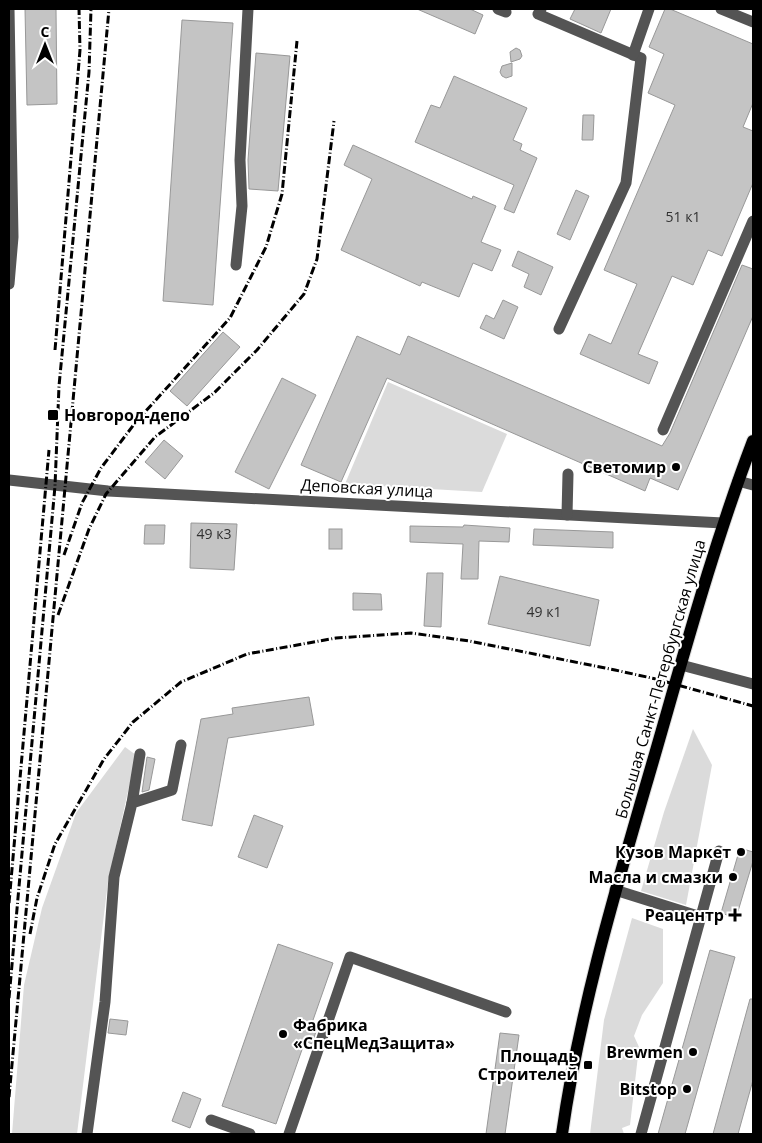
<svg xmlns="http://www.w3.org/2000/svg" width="762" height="1143" font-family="'Open Sans',sans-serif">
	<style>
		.green { fill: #dbdbdb }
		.building { fill: #c4c4c4; stroke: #989898 }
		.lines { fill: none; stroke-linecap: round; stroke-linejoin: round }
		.major-casing { stroke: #dbdbdb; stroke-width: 14 }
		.minor { stroke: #545454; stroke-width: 11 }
		.major { stroke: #000; stroke-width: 12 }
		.rail { stroke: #000; stroke-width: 3; stroke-dasharray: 8 2.5 1 2.5; stroke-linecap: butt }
		.poi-dot { fill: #000; stroke: #fff; stroke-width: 2 }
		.labels { text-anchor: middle; stroke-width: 4; stroke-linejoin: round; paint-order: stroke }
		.number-label { font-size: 14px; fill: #313131 }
		.poi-label { font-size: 16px; font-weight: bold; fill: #000; stroke: #fff; text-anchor: end }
		.street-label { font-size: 16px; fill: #000; stroke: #fff }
	</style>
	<rect width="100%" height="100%" fill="#fff"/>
	<g class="green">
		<path d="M388 382 507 434 482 492 345 484Z"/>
		<path d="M693 729 712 765 686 905 641 891 664 812Z"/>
		<path d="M125 747 136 755 108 882 77 1134H12L24 985 42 908 76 813Z"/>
		<path d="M632 918 663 929V983L642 1015 634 1036 639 1047 630 1125 622 1128 624 1134H590L604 1020Z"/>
	</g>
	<g class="building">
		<path d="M25 9H56L57 104 27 105Z"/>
		<path d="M417 9H470L483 15 475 34Z"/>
		<path d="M575 9H611L601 33 570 19Z"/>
		<path d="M665 9H670L753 44V103L743 127 753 131V183L722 256 708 250 693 285 672 276 638 354 658 362 649 384 580 354 589 334 611 344 637 284 604 270 675 105 648 93 664 54 649 47Z"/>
		<path d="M182 20 233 23 213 305 163 301Z"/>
		<path d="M516 48 520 50 522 56 520 59 511 62 510 52Z"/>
		<path d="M256 53 290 56 278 191 249 189 248 160Z"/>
		<path d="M512 63V76L506 78 502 76 500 72 502 66Z"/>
		<path d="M454 76 527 108 513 140 522 144 520 150 537 158 514 213 504 209 514 185 415 142 431 105 440 108Z"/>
		<path d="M583 115H594L593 140H582Z"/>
		<path d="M353 145 472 199 473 196 496 206 481 242 501 250 492 271 473 263 459 297 422 282 420 286 341 250 372 179 344 165Z"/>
		<path d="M576 190 589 196 570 240 557 234Z"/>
		<path d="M518 251 553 267 541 295 524 287 529 274 512 266Z"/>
		<path d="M742 265 753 269V316L678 490 650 478 645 491 387 378 341 482 301 465 357 336 400 355 408 336 662 446 670 433Z"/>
		<path d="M503 300 518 307 504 339 480 328 486 315 494 319Z"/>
		<path d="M223 332 240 347 187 406 170 391Z"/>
		<path d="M282 378 316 395 269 489 235 472Z"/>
		<path d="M164 440 183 456 165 479 145 462Z"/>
		<path d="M191 523 237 524 234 570 190 568Z"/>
		<path d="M145 525H165L164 544H144Z"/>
		<path d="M464 525 510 528 509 542 479 541 478 579H461L463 544 410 542V526L463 527Z"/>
		<rect x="329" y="529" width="13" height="20"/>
		<path d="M534 529 613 532V548L533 545Z"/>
		<path d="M427 573H443L441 627 424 626Z"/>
		<path d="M500 576 599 600 590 646 488 624Z"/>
		<path d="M353 593 381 594 382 610H353Z"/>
		<path d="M309 697 314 725 228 738 212 826 182 820 201 719 233 714 232 708Z"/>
		<path d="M147 757 155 759 149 790 142 792Z"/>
		<path d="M254 815 283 826 267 868 238 857Z"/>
		<path d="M740 848 753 852V861L736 918 721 913Z"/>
		<path d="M278 944 333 963 312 1023 318 1025 312 1044 305 1041 276 1124 222 1106Z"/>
		<path d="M710 950 735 957 685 1134H658Z"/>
		<path d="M750 999H753V1080L738 1134H713Z"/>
		<path d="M110 1019 128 1021 126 1035 108 1033Z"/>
		<path d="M500 1033 519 1035 505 1134H486Z"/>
		<path d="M183 1092 201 1099 190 1128 172 1121Z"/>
	</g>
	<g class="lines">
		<defs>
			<path id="major" d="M562 1134C580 1007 617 885 653 761 684 654 713 546 753 441"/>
		</defs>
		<use href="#major" class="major-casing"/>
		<g class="minor">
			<path d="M498 9 506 12"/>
			<path d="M541 9 538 14 641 58 626 183 559 329"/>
			<path d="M721 9 753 22"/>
			<path d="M633 55 649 9"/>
			<path d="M236 265 242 206 240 160 248 9"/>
			<path d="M9 284 13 237 9 9"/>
			<path d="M663 430 753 221"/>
			<path d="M9 480 108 491 723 523"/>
			<path d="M738 481 753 485"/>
			<path d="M567 515 568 474"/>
			<path d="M681 665 753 684"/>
			<path d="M132 803 140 754"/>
			<path d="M615 890 701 917"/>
			<path d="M211 1120 250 1134"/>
			<path d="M87 1134 105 1002 114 877 132 803 172 790 181 745"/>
			<path d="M289 1134 350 957 506 1012"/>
			<path d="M641 1134 719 851"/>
		</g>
		<use href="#major" class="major"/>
		<g class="rail">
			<path d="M55 350 80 50 79 9"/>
			<path d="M64 555 82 503 101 468 135 423 230 318 266 247 282 194 297 41"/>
			<path d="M58 615 89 529 106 494 155 437 214 393 257 350 304 294 317 259 334 121"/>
			<path d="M9 903 49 450"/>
			<path d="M30 934 37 898 55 844 104 759 133 722 181 682 247 654 336 638 411 633 469 641 615 670 656 679 753 706"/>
			<path d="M9 998 55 486 59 386 89 72 91 9"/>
			<path d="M9 1097 109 9"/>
		</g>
	</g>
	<g class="poi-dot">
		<rect x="47" y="409" width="12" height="12" rx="2.5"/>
		<circle cx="676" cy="467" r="5"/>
		<circle cx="741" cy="852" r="5"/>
		<circle cx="733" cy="877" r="5"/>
		<path d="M732.5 907.5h5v5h5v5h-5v5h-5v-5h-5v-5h5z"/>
		<circle cx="283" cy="1034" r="5"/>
		<circle cx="693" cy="1052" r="5"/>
		<rect x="583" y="1060" width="10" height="10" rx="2.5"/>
		<circle cx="687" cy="1089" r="5"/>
	</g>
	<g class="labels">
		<g class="number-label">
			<text x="683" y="222">51 к1</text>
			<text x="214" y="539">49 к3</text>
			<text x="544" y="617">49 к1</text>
		</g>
		<g class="poi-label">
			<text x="64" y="421" text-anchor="start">Новгород-депо</text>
			<text x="666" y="473">Светомир</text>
			<text x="731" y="858">Кузов Маркет</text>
			<text x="723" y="883">Масла и смазки</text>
			<text x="724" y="921">Реацентр</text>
			<text x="293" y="1031" text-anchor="start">Фабрика<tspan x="293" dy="18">«СпецМедЗащита»</tspan></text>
			<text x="683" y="1058">Brewmen</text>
			<text x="578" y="1062">Площадь<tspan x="578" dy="18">Строителей</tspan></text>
			<text x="677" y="1095">Bitstop</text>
		</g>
		<g class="street-label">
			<text transform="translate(367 488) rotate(3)" y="6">Деповская улица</text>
			<text transform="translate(660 679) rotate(-74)" y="6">Большая Санкт-Петербургская улица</text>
		</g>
	</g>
	<rect width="762" height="1143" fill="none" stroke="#000000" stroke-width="20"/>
	<g transform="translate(45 45)" stroke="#ffffff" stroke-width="4" paint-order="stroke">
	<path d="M0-4L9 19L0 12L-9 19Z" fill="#000000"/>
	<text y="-8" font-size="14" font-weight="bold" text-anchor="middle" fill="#000000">С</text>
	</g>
</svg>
